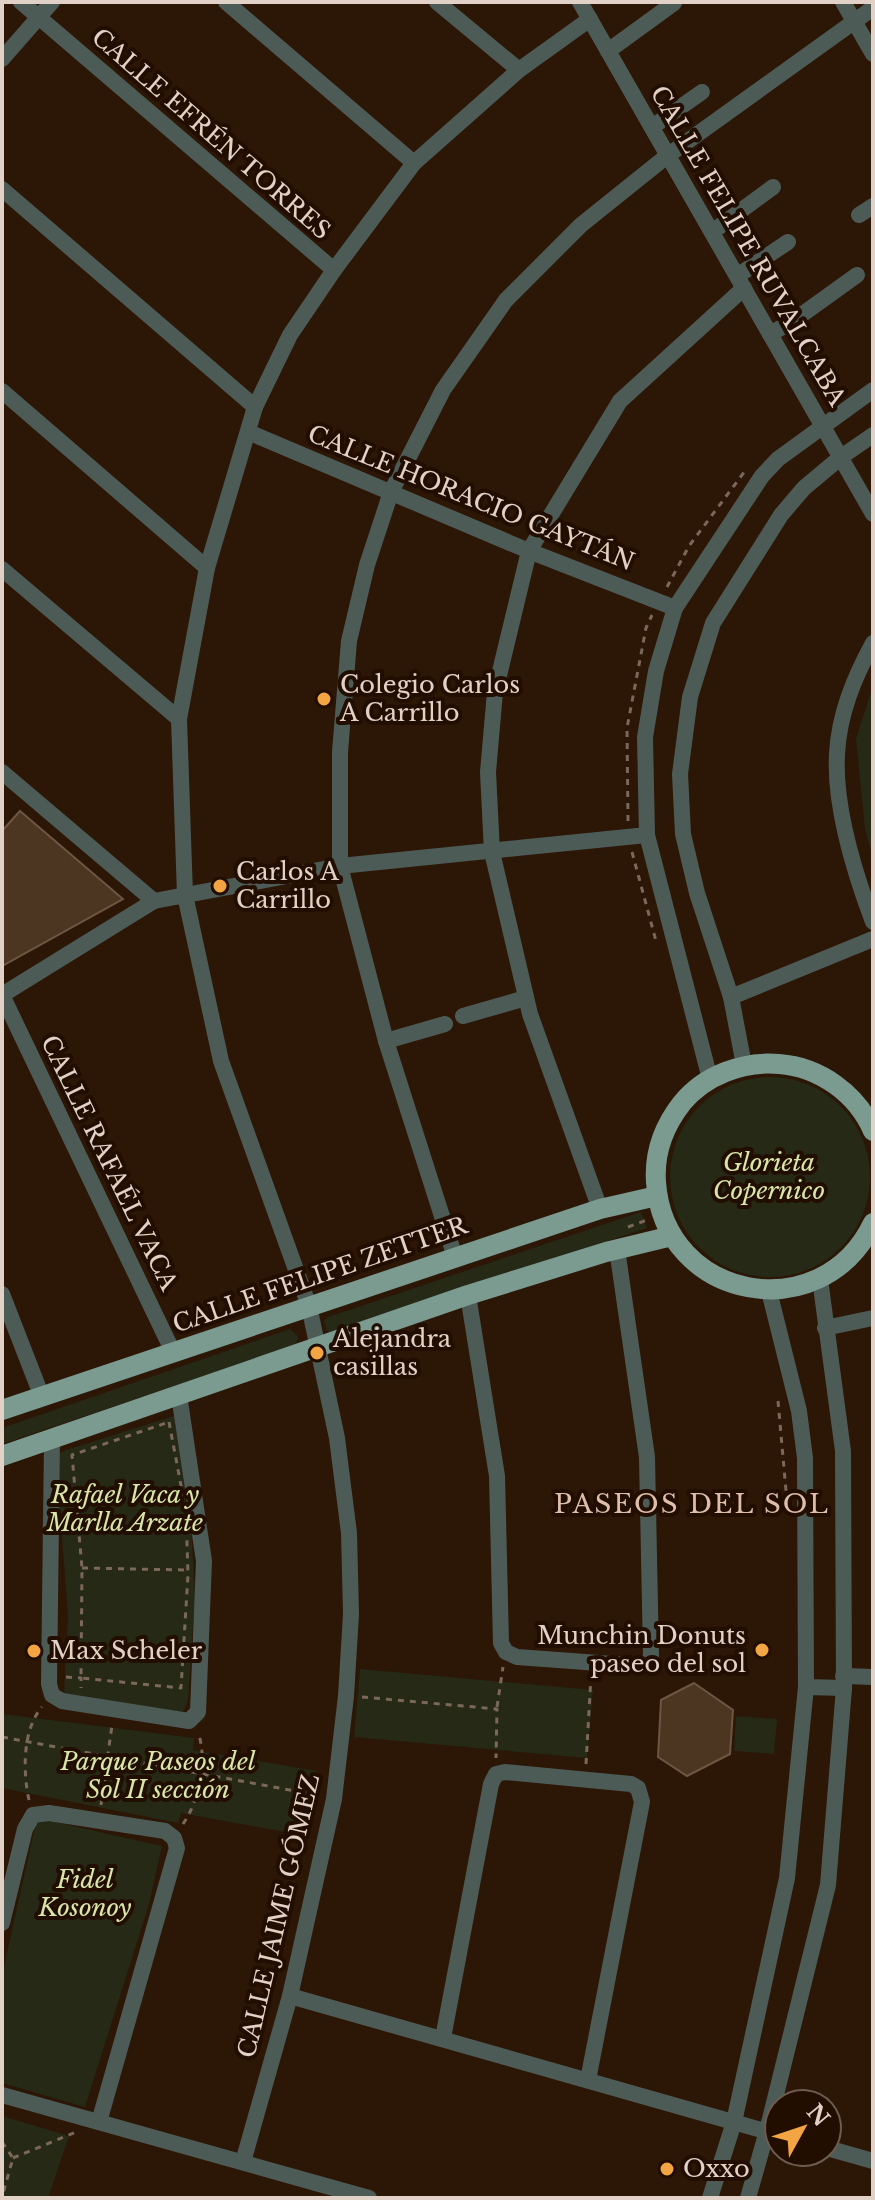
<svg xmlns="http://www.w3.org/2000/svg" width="875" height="2200" font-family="'Libre Baskerville',serif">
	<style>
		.green { fill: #252916 }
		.building { fill: #4c3622; stroke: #6e5642; stroke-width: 2 }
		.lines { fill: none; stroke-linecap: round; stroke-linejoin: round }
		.path { stroke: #7c685b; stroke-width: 3; stroke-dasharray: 6 6; stroke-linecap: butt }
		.minor { stroke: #4d5b57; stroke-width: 16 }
		.major { stroke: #7b9b91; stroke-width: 20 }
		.poi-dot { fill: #f3a443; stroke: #220d01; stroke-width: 3 }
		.labels { text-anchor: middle; stroke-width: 8; stroke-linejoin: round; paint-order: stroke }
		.street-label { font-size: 24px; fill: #e1d1c7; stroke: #220d01 }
		.poi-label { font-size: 24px; fill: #e1d1c7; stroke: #220d01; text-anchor: start }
		.park-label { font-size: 24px; font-style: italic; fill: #d8e6a9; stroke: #220d01 }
		.neighbourhood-label { font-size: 26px; letter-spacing: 2px; fill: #ddbeaa; stroke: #220d01 }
	</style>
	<rect width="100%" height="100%" fill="#2c1606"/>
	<g class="green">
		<path d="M873 685V858L865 829 856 739Z"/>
		<circle cx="770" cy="1177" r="100"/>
		<path d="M641 1212 647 1228 333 1333 327 1331 324 1321 328 1317Z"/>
		<path d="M290 1329 298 1336 296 1345 2 1444V1428Z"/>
		<path d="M174 1416 190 1505 195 1598 188 1700 183 1712 64 1695 68 1617 56 1455 66 1450Z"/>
		<path d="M360 1669 593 1690 587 1758 354 1737Z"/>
		<path d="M2 1714 194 1738 193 1750 317 1771 307 1836 181 1813 178 1823 2 1788Z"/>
		<path d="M736 1716 777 1719 774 1754 734 1751Z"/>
		<path d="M37 1818 162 1846 149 1904 85 2107 2 2083V1975Z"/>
		<path d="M2 2116 69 2136 48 2198H2Z"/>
	</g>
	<g class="building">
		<path d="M20 811 123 899 2 966V831Z"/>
		<path d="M694 1683 733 1710 730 1754 687 1776 658 1757 661 1700Z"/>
	</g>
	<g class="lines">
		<g class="path">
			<path d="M667 587 689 546 745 471"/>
			<path d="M628 821 627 728 646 628 652 615"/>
			<path d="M632 852 656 941"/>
			<path d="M628 1227 647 1220"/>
			<path d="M778 1401 788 1513"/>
			<path d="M169 1422 186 1512 188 1575 181 1688 81 1678 82 1568 72 1455Z"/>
			<path d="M82 1568 186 1570"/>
			<path d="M66 1677 81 1678V1688"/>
			<path d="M362 1697 497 1709 496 1758"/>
			<path d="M497 1707 503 1667"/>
			<path d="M2 1737 317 1795"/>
			<path d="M586 1764 591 1676"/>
			<path d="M29 1800C23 1773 22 1730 42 1707"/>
			<path d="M101 1805 112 1725"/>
			<path d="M183 1824C199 1801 208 1760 198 1732"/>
			<path d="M2 2142 13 2158 2 2197"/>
			<path d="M13 2158 76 2132"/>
		</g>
		<g class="minor">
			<path d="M21 2 334 270"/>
			<path d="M226 2 414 163"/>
			<path d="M437 2 519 70"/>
			<path d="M580 2 873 514"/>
			<path d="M843 2 873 54"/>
			<path d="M608 51 674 3"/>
			<path d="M2 59 52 2"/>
			<path d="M652 127 702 92"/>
			<path d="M2 189 255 407"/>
			<path d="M859 215 873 206"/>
			<path d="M712 232 773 187"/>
			<path d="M737 276 788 242"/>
			<path d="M770 334 793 321 857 275"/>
			<path d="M2 391 207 568"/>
			<path d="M248 432 529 551 675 608"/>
			<path d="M2 569 179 719"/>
			<path d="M873 643C854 678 839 714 837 754 834 806 855 874 873 922"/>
			<path d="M2 772 154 901"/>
			<path d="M2 995 154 901 340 866 647 835"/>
			<path d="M2 995 173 1352"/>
			<path d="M731 997 873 939"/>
			<path d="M463 1016 526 998"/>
			<path d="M386 1041 445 1024"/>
			<path d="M744 1065 731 997 697 893 683 834 680 774 690 697 713 623 781 515 804 488 841 457 873 435"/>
			<path d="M710 1079 647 835 645 737 656 671 675 608 762 476 778 459 873 390"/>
			<path d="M600 1209 530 1014 492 852 488 772 495 692 529 551 620 401 744 288"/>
			<path d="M455 1257 386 1041 340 866V752L349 641 367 565 391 492 443 390 506 300 581 225 667 156 873 8"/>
			<path d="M2 1294 42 1397"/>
			<path d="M468 1295 497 1476 501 1643 506 1652 517 1657 640 1666 648 1663 651 1656 647 1457 617 1249"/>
			<path d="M825 1328 873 1318"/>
			<path d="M52 1440 49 1684 52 1695 62 1701 189 1721 198 1712 204 1561 179 1395"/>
			<path d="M843 1676 873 1677"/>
			<path d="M806 1687 844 1688"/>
			<path d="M2 1923 25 1829 33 1815 49 1813 165 1831 174 1838 177 1848 99 2122"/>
			<path d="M290 1996 779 2135"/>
			<path d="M443 2038 491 1784 496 1774 505 1772 631 1784 638 1788 642 1802 588 2080"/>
			<path d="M2 2095 369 2198"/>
			<path d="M827 2148 873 2161"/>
			<path d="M243 2162 290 1996 334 1799 346 1696 351 1614 349 1533 337 1438 309 1306 221 1061 185 895 179 719 207 568 255 407 290 335 334 270 414 163 519 70 590 19"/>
			<path d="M710 2198 734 2122 787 1878 806 1687 805 1458 799 1411 769 1291"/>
			<path d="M748 2198 767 2131 828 1885 844 1688 843 1451 820 1279"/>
		</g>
		<g class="major">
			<path d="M873 1131C857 1094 820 1067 779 1064 743 1061 705 1075 682 1103 664 1126 654 1153 656 1182 664 1301 822 1330 873 1223"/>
			<path d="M2 1410 600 1209 657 1196"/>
			<path d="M2 1456 468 1295 606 1252 672 1236"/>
		</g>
	</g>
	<g class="poi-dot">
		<circle cx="324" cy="699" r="8"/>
		<circle cx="220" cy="886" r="8"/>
		<circle cx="317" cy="1353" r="8"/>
		<circle cx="762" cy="1650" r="8"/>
		<circle cx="34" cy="1651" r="8"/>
		<circle cx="667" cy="2169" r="8"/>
	</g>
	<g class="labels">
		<g class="street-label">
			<text transform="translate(211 134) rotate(41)" y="8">CALLE EFRÉN TORRES</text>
			<text transform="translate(748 246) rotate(60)" y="8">CALLE FELIPE RUVALCABA</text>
			<text transform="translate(471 498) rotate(22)" y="8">CALLE HORACIO GAYTÁN</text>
			<text transform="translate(109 1163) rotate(64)" y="8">CALLE RAFAÉL VACA</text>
			<text transform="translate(320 1275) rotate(-19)" y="8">CALLE FELIPE ZETTER</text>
			<text transform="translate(279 1916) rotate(-77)" y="8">CALLE JAIME GÓMEZ</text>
		</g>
		<g class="poi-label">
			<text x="340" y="693">Colegio Carlos<tspan x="340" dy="28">A Carrillo</tspan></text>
			<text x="236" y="880">Carlos A<tspan x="236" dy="28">Carrillo</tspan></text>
			<text x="333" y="1347">Alejandra<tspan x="333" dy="28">casillas</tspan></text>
			<text x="746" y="1644" text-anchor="end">Munchin Donuts<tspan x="746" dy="28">paseo del sol</tspan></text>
			<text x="50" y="1659">Max Scheler</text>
			<text x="683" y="2177">Oxxo</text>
		</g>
		<g class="park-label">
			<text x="769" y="1171">Glorieta<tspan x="769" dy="28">Copernico</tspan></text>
			<text x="125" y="1503">Rafael Vaca y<tspan x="125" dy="28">Marlla Arzate</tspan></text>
			<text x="158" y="1770">Parque Paseos del<tspan x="158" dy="28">Sol II sección</tspan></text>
			<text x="85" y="1888">Fidel<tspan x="85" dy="28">Kosonoy</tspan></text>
		</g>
		<g class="neighbourhood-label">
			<text x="692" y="1513">PASEOS DEL SOL</text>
		</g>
	</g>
	<rect width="875" height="2200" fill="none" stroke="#e1d1c7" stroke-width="8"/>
	<g transform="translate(803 2128) rotate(50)"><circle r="38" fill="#220d01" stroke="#6e5b50" stroke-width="2"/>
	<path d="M0-6L14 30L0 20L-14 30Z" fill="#f3a443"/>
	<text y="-12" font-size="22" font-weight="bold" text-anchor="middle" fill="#e1d1c7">N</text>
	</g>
</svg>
